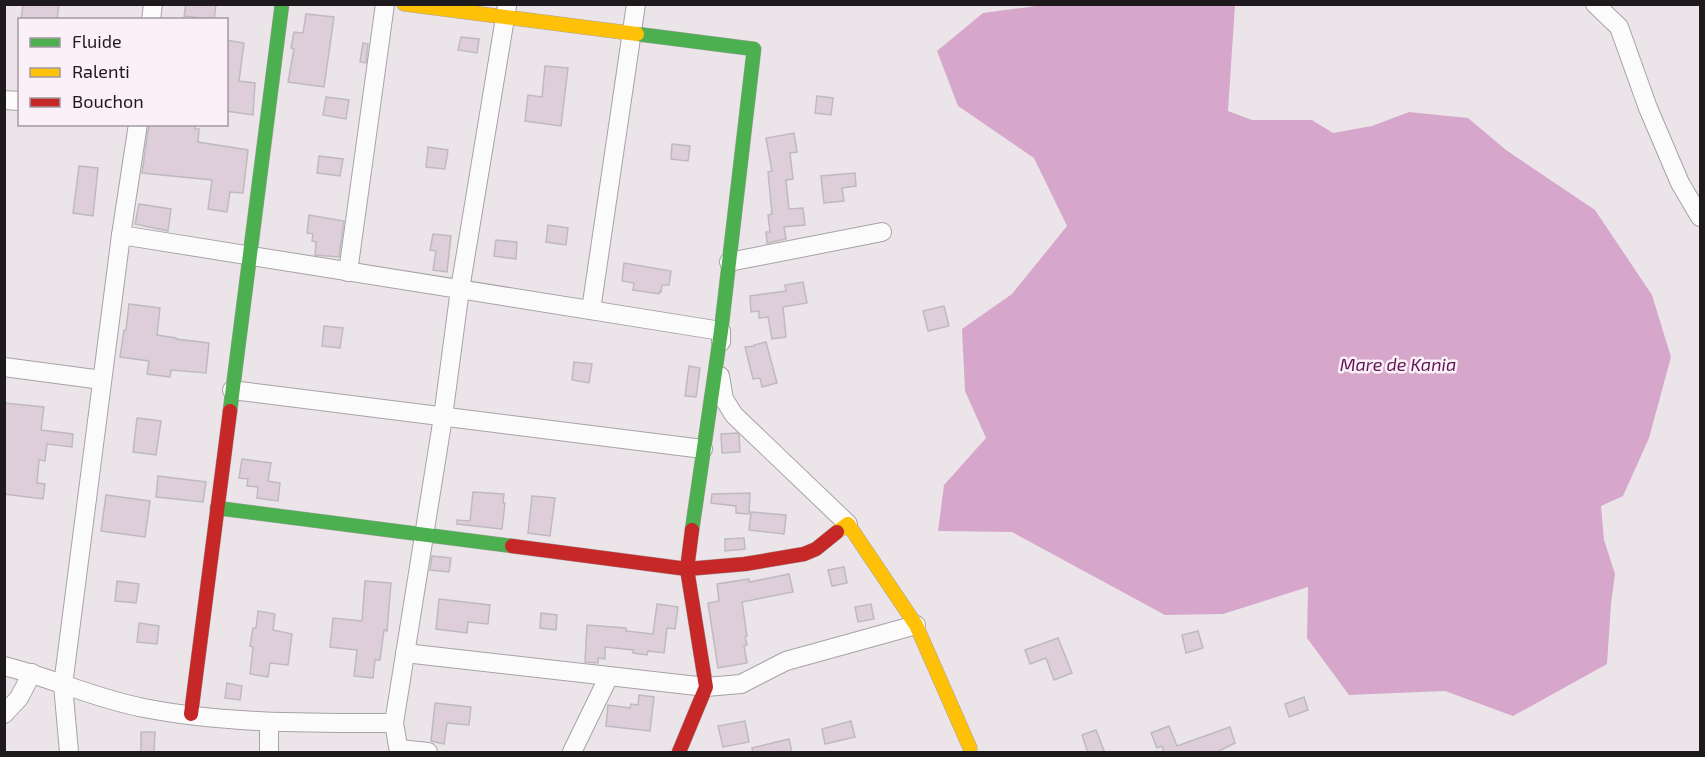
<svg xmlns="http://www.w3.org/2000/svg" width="1705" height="757" font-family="'Exo 2',sans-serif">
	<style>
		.water { fill: #d6a7cb }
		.building { fill: #ddceda; stroke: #bebabd; stroke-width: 1.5 }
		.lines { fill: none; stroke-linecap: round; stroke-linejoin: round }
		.street-casing { stroke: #a7a2a6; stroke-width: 20 }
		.fast-casing { stroke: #a7a2a6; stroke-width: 15 }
		.slow-casing { stroke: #a7a2a6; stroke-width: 15 }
		.jam-casing { stroke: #a7a2a6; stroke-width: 15 }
		.street { stroke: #fcfbfc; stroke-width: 18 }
		.fast { stroke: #4caf50; stroke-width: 14 }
		.slow { stroke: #ffc107; stroke-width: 14 }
		.jam { stroke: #c62828; stroke-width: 14 }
		.labels { text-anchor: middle; stroke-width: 5; stroke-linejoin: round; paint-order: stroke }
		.water-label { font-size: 18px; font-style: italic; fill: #601355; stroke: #fbf0f8 }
	</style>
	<rect width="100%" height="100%" fill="#ebe5ea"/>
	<path class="water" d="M1051 4 1235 5 1228 111 1252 120H1312L1333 133 1372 126 1409 112 1468 118 1506 150 1595 210 1652 295 1671 357 1649 438 1623 496 1601 506 1604 540 1615 574 1611 604 1607 664 1513 716 1445 691 1349 695 1307 638 1308 587 1223 614 1165 615 1012 532 938 531 944 485 986 438 965 391 962 329 1012 294 1067 226 1034 158 958 106 937 51 983 13Z"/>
	<g class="building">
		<path d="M23 4H59L57 20H21Z"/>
		<path d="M186 4H216L214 20 184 16Z"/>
		<path d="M306 14 334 17 324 87 288 82 294 49 291 48 294 32 303 33Z"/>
		<path d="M461 37 479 39 477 53 458 50Z"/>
		<path d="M226 40 244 43 239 81 255 83 253 115 226 111Z"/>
		<path d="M363 43 368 44 366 63 360 62Z"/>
		<path d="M545 66 568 68 561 126 525 121 528 95 542 97Z"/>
		<path d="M817 96 833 98 831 115 815 113Z"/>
		<path d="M326 97 349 100 346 119 323 115Z"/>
		<path d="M149 124H195V129H199L198 142 248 150 243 193 230 192 227 212 208 209 212 180 142 173Z"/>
		<path d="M794 133 797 152 790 153 793 179 786 180 789 209 803 208 805 225 784 227 786 239 767 243 766 232H770L768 215 772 214 768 172 772 171 766 138Z"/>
		<path d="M672 144 690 146 688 161 671 159Z"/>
		<path d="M428 147 448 150 445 169 426 167Z"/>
		<path d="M319 156 343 159 340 176 317 173Z"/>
		<path d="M79 166 98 168 93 216 73 213Z"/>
		<path d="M855 173 856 186 842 188 844 201 824 203 821 176Z"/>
		<path d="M139 204 171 209 168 231 135 224Z"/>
		<path d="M309 215 344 221 339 257 315 255 316 242 312 241 313 234 307 233Z"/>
		<path d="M548 225 568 228 566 245 546 242Z"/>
		<path d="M433 234 451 236 447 272 433 270 436 251 430 250Z"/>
		<path d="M496 240 517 242 516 259 494 256Z"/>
		<path d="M624 263 671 271 669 285H662L661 292H659V294L633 290 634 283 622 281Z"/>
		<path d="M803 282 807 303 783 307 786 337 772 339 768 317 759 318V311L751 312 750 296 786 291 785 285Z"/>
		<path d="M129 304 160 308 157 335 176 338V339L209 343 206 373 171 370 170 377 147 374 149 361 120 357 124 330H126Z"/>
		<path d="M944 306 949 326 928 331 923 311Z"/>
		<path d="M324 326 343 328 340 348 322 346Z"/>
		<path d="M766 342 777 383 762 387 760 378 753 379 745 347 754 346V345Z"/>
		<path d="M574 362 592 364 589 383 572 380Z"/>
		<path d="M689 366 700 368 696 397 685 396Z"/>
		<path d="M4 403 44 407 41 430 73 434 72 447 47 444 45 461 39 460 37 483 45 484 43 499 4 494Z"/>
		<path d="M137 418 161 421 156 455 133 452Z"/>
		<path d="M737 433 739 435 740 452 722 453 721 434Z"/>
		<path d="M242 459 271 463 268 481 280 483 278 501 257 498 258 487 247 486 248 479 239 478Z"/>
		<path d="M158 476 206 482 203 502 156 497Z"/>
		<path d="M473 492 504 494 503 503H505L502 529 457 524V520L470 521Z"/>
		<path d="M750 493 749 514 736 513V506L711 503 712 494Z"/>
		<path d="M106 495 150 501 145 537 101 531Z"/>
		<path d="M532 496 555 498 550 536 528 533Z"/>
		<path d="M751 512 786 515 784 534 749 530Z"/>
		<path d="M744 538 745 549 725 551V539Z"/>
		<path d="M432 556 451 558 449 572 430 570Z"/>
		<path d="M844 567 847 583 832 586 828 570Z"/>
		<path d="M789 574 793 592 742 602 747 636 745 637 747 645 744 646 747 663 718 668 708 603 719 601 717 584 749 579V582Z"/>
		<path d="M117 581 139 584 136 603 115 601Z"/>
		<path d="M365 581 391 583 387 631 384 630 380 660H375L373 678 354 676 357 650 330 647 333 618 362 621Z"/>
		<path d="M439 599 490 605 488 624 468 622 467 633 436 629Z"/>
		<path d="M657 604 678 607 675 629 667 628 664 653 648 651 647 655 633 653V650L605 647V659L598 658V663L585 662 587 625 626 628V631L653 634Z"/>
		<path d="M871 604 874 619 858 622 855 607Z"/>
		<path d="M258 611 275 614 273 630 292 634 288 665 270 663 268 677 250 674 253 647 250 646 253 628H256Z"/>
		<path d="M541 613 557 615 556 630 540 628Z"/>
		<path d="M139 623 159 626 157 644 137 642Z"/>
		<path d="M1198 631 1203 648 1186 653 1182 635Z"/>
		<path d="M1058 638 1072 673 1054 680 1046 658 1030 664 1025 650Z"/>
		<path d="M227 683 242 686 240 700 225 698Z"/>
		<path d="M639 695 654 697 650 731 606 726 608 705 630 708 631 704 638 705Z"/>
		<path d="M1304 697 1308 710 1289 717 1285 704Z"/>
		<path d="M435 703 471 707 469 725 447 723 444 744 431 741Z"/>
		<path d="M745 721 749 742 723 747 718 726Z"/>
		<path d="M851 721 855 737 825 744 822 729Z"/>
		<path d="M1169 726 1177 746 1230 727 1235 743 1215 753H1164L1162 746 1157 748 1151 733Z"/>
		<path d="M1096 730 1105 753H1088L1082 735Z"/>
		<path d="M141 732H155L154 753H141Z"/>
		<path d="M789 739 792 753H753L752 748Z"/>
	</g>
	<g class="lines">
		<defs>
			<g id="street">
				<path d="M1595 4 1619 27 1648 108 1680 183 1700 217"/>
				<path d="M151 20 153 4"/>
				<path d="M4 100 20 101"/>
				<path d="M121 235 721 331V342"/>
				<path d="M729 262 882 232"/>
				<path d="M348 272 385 4"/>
				<path d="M591 310 636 4"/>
				<path d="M4 367 102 380"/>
				<path d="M720 376 724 399 734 415 848 524"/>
				<path d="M232 390 703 449"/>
				<path d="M405 653 706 687 741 684 786 661 916 625"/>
				<path d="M4 666C52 678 96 699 144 708 226 724 311 723 394 723"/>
				<path d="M4 714 19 698 32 673"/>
				<path d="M269 722V752"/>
				<path d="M399 749 428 752"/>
				<path d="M69 752 63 685 121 235 138 124"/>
				<path d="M399 752 394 723 443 417 460 289 507 6"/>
				<path d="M572 752 609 676"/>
			</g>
			<g id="fast">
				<path d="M637 34 754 49 721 331 692 530"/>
				<path d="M230 411 282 4"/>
				<path d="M217 508 512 546"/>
			</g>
			<g id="slow">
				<path d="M404 4 637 34"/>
				<path d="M837 532 848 524 916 625 970 748"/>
			</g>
			<g id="jam">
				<path d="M512 546 687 569 745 564 804 554 816 549 837 532"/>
				<path d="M191 714 230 411"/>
				<path d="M679 752 706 687 687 569 692 530"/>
			</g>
		</defs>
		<use href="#street" class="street-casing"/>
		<use href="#fast" class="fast-casing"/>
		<use href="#slow" class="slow-casing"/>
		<use href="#jam" class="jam-casing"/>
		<use href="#street" class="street"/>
		<use href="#fast" class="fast"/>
		<use href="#slow" class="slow"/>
		<use href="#jam" class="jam"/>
	</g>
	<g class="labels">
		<g class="water-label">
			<text x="1398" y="371">Mare de Kania</text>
		</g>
	</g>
	<rect width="1705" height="757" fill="none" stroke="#1d191c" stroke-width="12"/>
	<rect x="18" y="18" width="210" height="108" fill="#fbf0f8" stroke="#a29aa0" stroke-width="1.5"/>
	<rect x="30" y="38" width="30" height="9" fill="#4caf50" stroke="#a29aa0" stroke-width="1.5"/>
	<text x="72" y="48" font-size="18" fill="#1d191c">Fluide</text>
	<rect x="30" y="68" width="30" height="9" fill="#ffc107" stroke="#a29aa0" stroke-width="1.5"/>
	<text x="72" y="78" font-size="18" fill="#1d191c">Ralenti</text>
	<rect x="30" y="98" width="30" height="9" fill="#c62828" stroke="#a29aa0" stroke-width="1.5"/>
	<text x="72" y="108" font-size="18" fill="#1d191c">Bouchon</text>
</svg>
